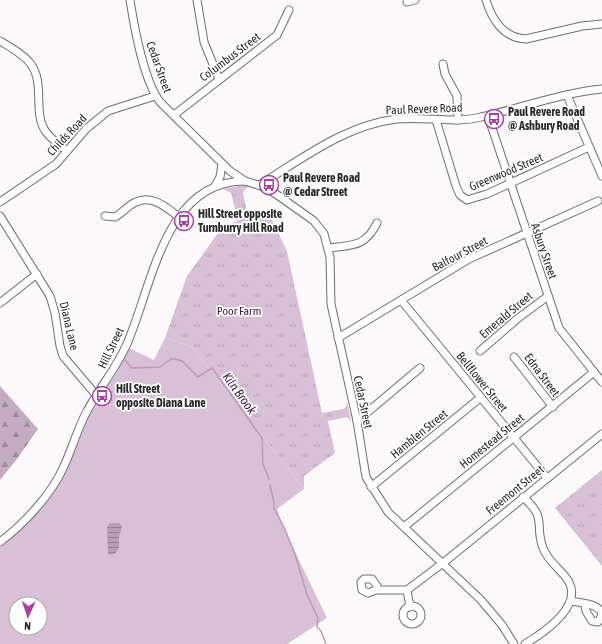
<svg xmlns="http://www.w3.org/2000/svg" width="602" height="644" font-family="'Asap Condensed',sans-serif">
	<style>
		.grass { fill: #d8c1d7; fill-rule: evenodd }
		.forest { fill: url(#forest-firs) }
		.park { fill: url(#park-tufts) }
		.water { fill: url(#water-rules) }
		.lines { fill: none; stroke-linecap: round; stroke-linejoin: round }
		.stream { stroke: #b69fb5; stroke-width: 1.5 }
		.minor-casing { stroke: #706e70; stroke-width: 9 }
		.minor { stroke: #fff; stroke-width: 7 }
		.labels { text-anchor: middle; stroke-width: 3.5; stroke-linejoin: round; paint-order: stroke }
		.street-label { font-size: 12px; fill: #2b2a2b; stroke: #fff }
		.poi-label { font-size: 12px; font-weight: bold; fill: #2b2a2b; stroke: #fff; text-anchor: start }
		.park-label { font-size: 12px; fill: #432343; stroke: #fff }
		.water-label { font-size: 13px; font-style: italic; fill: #3f1f3f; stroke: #fff }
	</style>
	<defs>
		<pattern id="forest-firs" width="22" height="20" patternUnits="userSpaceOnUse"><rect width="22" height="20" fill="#c3acc2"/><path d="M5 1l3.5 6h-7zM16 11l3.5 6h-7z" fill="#9f8c9e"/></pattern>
		<pattern id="park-tufts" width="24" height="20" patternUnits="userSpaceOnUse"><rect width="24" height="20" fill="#d8c1d7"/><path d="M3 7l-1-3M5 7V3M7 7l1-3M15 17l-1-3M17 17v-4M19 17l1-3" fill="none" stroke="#baa6b9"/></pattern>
		<pattern id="water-rules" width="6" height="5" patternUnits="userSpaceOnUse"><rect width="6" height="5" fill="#b69fb5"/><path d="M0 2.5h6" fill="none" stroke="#948293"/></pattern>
	</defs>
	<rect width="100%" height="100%" fill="#fcf9fb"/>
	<path class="grass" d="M165 338 192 347 304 489 277 509 285 531 327 618 287 644H0V545L16 532 69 460 89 416 115 375 129 348 154 360ZM16 604H40V628H16Z"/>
	<path class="forest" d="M0 386 38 429 17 459 0 480Z"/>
	<g class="park">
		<path d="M238 186H250L246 188 243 193 249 220 270 216 287 251 322 413 343 409 346 407 347 402 351 421 347 417 328 421 335 453 304 476V489L192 347 165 338 187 276 224 225 238 221 231 193 223 189Z"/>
		<path d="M602 470V566L555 508Z"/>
	</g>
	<path class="water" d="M110 523H119L122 526 119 537V548L115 554 110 555 108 554 107 527Z"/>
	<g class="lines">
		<g class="stream">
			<path d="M125 360 132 368 160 367 171 359H175L182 361 198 377 212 368 262 438 263 464 269 479"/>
			<path d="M270 485 274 503V509L283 525 295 554 307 595 318 618 317 627 321 631 326 644"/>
		</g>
		<defs>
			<g id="minor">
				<path d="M130 0C134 26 144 81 160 102L230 171 245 181 261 186 276 194 314 221 324 234 330 257 331 304 357 421 366 477 388 512 481 600 502 625 514 644"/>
				<path d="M197 0 204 42 219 79"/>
				<path d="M486 0C492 20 504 38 526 39L582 26 602 24"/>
				<path d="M407 2 415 0"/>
				<path d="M0 41C10 47 23 54 30 63 46 83 32 113 46 132 52 140 60 145 67 151"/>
				<path d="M443 64 445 74 457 96 458 120"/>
				<path d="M567 95 602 176"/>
				<path d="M174 115 277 35 289 10"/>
				<path d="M488 116 559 328 602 382"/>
				<path d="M436 120 456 186 460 195 467 200 487 194 589 147"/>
				<path d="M259 185C302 159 345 125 397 119 425 116 453 124 481 117 522 108 561 93 602 89"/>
				<path d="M215 186 220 177 222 164"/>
				<path d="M0 202 56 164 86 129 108 111 155 96"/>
				<path d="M0 216 50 296 55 313 60 346 63 356 97 396"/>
				<path d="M105 216 115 217C123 213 128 205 136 202 152 194 167 208 179 217"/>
				<path d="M329 248C353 245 365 247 377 223"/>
				<path d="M401 300 547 478"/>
				<path d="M0 303 37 274"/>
				<path d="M338 338 469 259 598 201"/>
				<path d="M480 351 517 319 548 296"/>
				<path d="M514 357 553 407"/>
				<path d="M357 421 420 368"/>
				<path d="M371 487 480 398"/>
				<path d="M523 497C548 519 534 524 543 548 548 562 562 570 569 582 582 607 543 633 525 644"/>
				<path d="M404 527 594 372"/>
				<path d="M0 542C24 524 52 494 64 466 72 449 77 430 86 413 98 390 115 370 126 346 152 289 163 181 245 181"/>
				<path d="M376 590 377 586 372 579H364L361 582 362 590 368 593 376 590H407L443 563 602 434"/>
				<path d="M407 590 410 607"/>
				<path d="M571 601C580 603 597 603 602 613"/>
				<path d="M585 604 586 611 592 621 598 622 602 615"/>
				<circle cx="412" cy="615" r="9"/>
			</g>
		</defs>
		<use href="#minor" class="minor-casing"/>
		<use href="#minor" class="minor"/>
	</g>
	<defs>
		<symbol id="bus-ring" viewBox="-11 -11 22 22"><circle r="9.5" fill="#fff" stroke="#a641a6" stroke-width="1.5"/><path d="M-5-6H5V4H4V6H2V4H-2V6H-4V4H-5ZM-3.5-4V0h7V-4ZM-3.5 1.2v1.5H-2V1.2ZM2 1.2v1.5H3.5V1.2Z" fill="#a641a6"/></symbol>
	</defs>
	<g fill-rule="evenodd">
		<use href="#bus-ring" x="483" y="108" width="22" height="22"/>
		<use href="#bus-ring" x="258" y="174" width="22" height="22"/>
		<use href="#bus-ring" x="173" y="210" width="22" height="22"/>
		<use href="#bus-ring" x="91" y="385" width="22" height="22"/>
	</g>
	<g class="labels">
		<g class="street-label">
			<text transform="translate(230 57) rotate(-37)" y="4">Columbus Street</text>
			<text transform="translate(159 67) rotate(70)" y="4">Cedar Street</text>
			<text transform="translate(424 109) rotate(-2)" y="4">Paul Revere Road</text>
			<text transform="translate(67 135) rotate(-47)" y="4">Childs Road</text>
			<text transform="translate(506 172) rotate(-23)" y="4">Greenwood Street</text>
			<text transform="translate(544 251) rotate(71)" y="4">Asbury Street</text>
			<text transform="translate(460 254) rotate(-28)" y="4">Balfour Street</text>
			<text transform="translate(506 315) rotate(-40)" y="4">Emerald Street</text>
			<text transform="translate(69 326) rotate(77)" y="4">Diana Lane</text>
			<text transform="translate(111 348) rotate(-64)" y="4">Hill Street</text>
			<text transform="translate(542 375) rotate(53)" y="4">Edna Street</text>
			<text transform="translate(482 382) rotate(51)" y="4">Bellflower Street</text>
			<text transform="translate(363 402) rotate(78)" y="4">Cedar Street</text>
			<text transform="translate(419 434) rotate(-39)" y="4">Hamblen Street</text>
			<text transform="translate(492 441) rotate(-39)" y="4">Homestead Street</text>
			<text transform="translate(515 490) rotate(-39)" y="4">Freemont Street</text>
		</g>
		<g class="poi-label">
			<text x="508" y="116">Paul Revere Road<tspan x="508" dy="14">@ Ashbury Road</tspan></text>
			<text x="283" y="182">Paul Revere Road<tspan x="283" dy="14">@ Cedar Street</tspan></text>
			<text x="198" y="218">Hill Street opposite<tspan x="198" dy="14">Turnburry Hill Road</tspan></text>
			<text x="116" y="393">Hill Street<tspan x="116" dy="14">opposite Diana Lane</tspan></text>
		</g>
		<g class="park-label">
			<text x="239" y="315">Poor Farm</text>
		</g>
		<g class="water-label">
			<text transform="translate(240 393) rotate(54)" y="5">Kiln Brook</text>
		</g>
	</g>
	<g transform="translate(28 616) rotate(183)"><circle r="19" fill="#ffffff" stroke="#aaaaaa"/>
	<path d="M0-3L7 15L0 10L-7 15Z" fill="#a641a6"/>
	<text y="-6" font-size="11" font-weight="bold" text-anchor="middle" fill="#2b2a2b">N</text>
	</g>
</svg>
